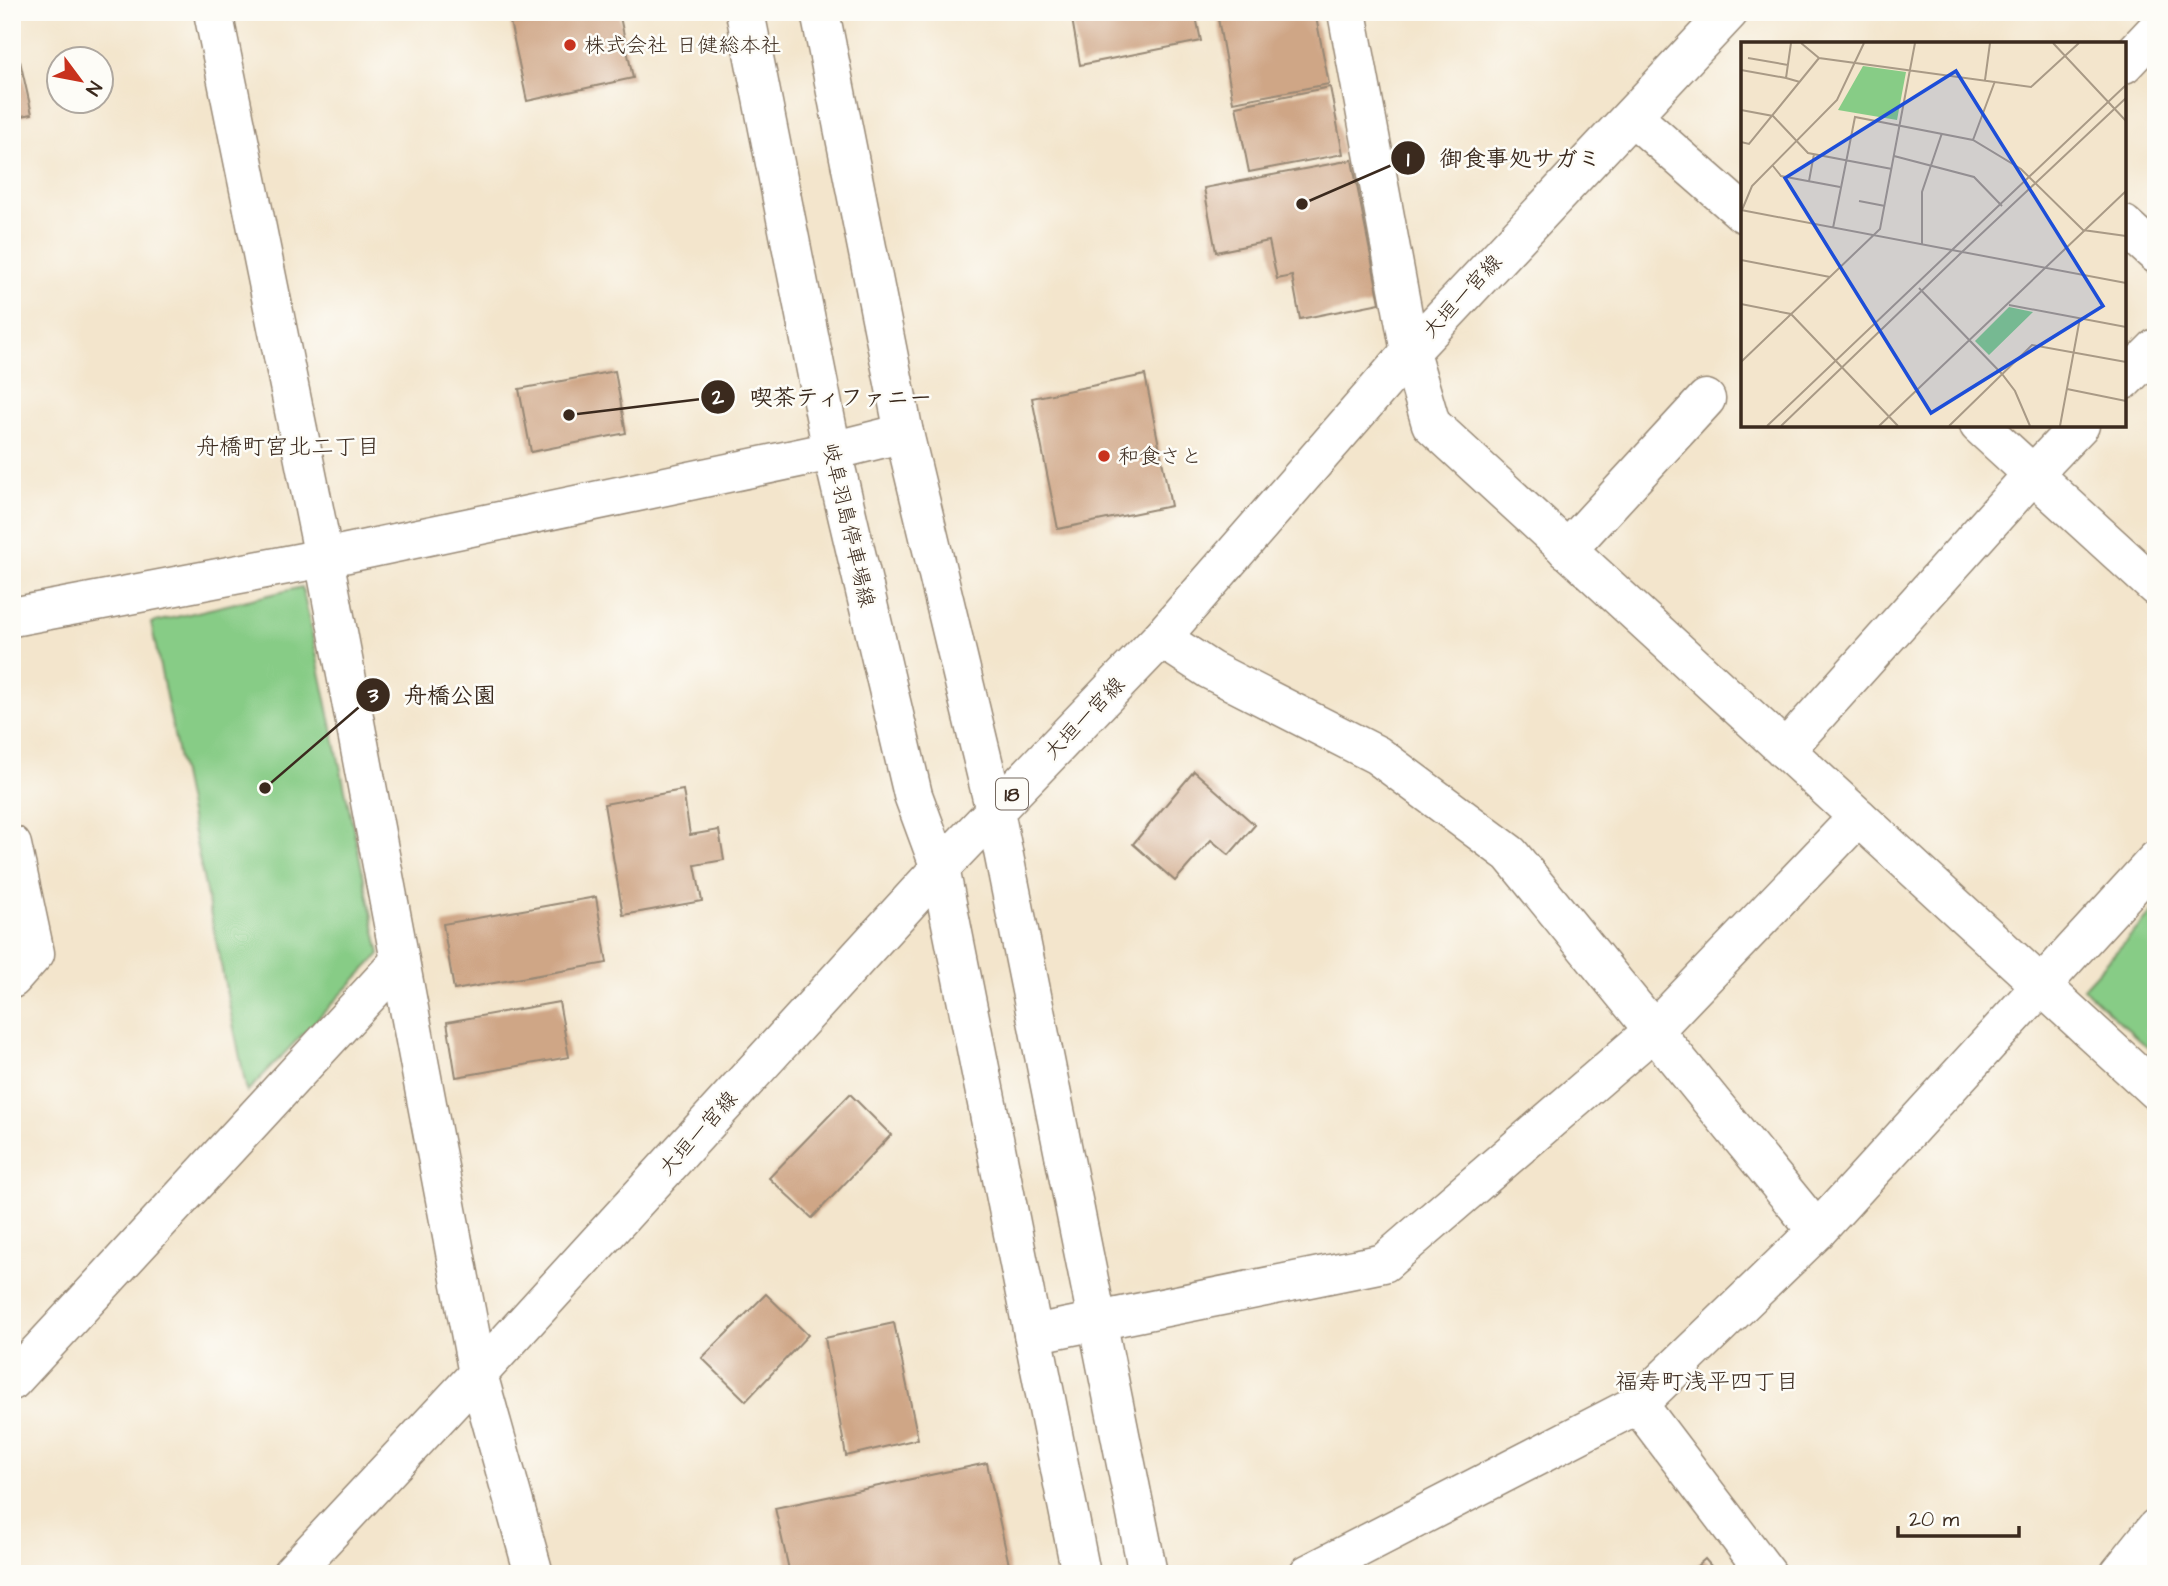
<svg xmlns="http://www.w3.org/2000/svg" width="2168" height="1586" font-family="'Architects Daughter','Klee One',sans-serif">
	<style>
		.green { fill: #87cc86; stroke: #617b52; stroke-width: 2 }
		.building { fill: #cfa686 }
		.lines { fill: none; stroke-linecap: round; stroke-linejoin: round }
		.street-casing { stroke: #978875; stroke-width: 41 }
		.secondary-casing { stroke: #978875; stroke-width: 41 }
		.primary-casing { stroke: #978875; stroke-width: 41 }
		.street { stroke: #fff; stroke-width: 38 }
		.secondary { stroke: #fff; stroke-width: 38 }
		.primary { stroke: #fff; stroke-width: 38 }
		.poi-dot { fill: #c8321e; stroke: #fdfcf7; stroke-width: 2.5 }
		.labels { text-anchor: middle; stroke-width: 5; stroke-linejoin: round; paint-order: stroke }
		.shield { fill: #fdfcf7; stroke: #75695f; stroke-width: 2 }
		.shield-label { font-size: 19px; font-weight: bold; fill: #3b2a1e }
		.poi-label { font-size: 21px; fill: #3b2a1e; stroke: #fdfcf7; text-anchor: start }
		.street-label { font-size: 21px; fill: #3b2a1e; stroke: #fdfcf7 }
		.neighbourhood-label { font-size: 23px; fill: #3b2a1e; stroke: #fdfcf7 }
		.inset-road { fill: none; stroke: #a99a86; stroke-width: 2 }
		.view { fill: #1d4ed8; fill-opacity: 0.15; stroke: #1d4ed8; stroke-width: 3.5 }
		.inset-edge { fill: none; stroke: #3b2a1e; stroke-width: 3.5 }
		.leader { fill: none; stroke: #3b2a1e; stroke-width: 2.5 }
		.callout-dot { fill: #3b2a1e; stroke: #fdfcf7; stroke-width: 2.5 }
		.mark-label { font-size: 21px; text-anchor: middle; font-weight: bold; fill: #fff }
		.callout-label { font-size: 23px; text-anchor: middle; font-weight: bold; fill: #3b2a1e; stroke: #fdfcf7; stroke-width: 5; stroke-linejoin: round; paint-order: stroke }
	</style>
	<rect width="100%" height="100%" fill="#fdfcf7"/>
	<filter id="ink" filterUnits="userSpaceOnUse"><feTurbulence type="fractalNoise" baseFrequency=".0143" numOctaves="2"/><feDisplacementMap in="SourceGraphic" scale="14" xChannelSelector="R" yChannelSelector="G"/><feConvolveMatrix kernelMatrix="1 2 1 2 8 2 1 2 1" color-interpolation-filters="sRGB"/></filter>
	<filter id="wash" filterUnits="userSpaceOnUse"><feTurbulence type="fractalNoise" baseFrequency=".00686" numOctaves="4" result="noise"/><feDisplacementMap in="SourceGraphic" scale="28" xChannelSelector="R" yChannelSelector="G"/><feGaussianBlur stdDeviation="1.57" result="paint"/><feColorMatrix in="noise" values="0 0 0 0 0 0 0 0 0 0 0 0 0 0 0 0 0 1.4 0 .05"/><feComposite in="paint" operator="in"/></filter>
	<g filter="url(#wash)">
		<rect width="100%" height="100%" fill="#f3e5cc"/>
		<g class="green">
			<path d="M302 587 380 954 247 1092 151 623Z"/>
			<path d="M2156 908V1055L2083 988Z"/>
		</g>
		<g id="blocks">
			<g class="building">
				<path d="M508 12H619L633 78 527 101Z"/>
				<path d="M1076 12H1195L1201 41 1080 65 1071 13Z"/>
				<path d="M1220 12H1315L1329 84 1233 102 1217 13Z"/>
				<path d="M20 61 32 114 12 118V63Z"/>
				<path d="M1330 87 1343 154 1249 172 1236 106Z"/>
				<path d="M1352 160 1380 303 1300 319 1292 276 1277 279 1269 241 1216 252 1204 188Z"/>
				<path d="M615 371 626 433 531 452 519 389Z"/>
				<path d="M1145 375 1171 506 1058 529 1032 398Z"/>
				<path d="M1194 771 1255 825 1229 855 1211 840 1175 881 1133 844Z"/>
				<path d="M683 790 690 835 719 830 724 860 695 865 702 901 623 915 604 804Z"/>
				<path d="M596 897 607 963 454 990 443 924Z"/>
				<path d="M559 1002 569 1057 456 1077 447 1022Z"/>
				<path d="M850 1094 891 1135 812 1218 769 1178Z"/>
				<path d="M766 1294 808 1335 746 1401 702 1358Z"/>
				<path d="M894 1323 918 1439 846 1456 825 1338Z"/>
				<path d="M987 1463 1011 1574H790L775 1508Z"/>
				<path d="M1705 1559 1718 1574H1688Z"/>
			</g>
		</g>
	</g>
	<g filter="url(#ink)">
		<use href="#blocks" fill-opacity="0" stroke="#978875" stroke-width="2"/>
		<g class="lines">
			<defs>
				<g id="street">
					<path d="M213 12 324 558 478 1374 534 1574"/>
					<path d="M1347 12 1410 352 1431 424 2156 1091"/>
					<path d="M2124 64 2156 30"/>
					<path d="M1632 116 1743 213"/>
					<path d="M2124 225 2156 254"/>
					<path d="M2124 380 2156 348"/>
					<path d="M1979 425 2156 587"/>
					<path d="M1567 550 1706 399"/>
					<path d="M12 617 324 558 832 451 904 433"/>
					<path d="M1161 638 1210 670 1377 755 1510 854 1817 1231"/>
					<path d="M1785 750 2032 475 2080 425"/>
					<path d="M12 845 35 953 12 979"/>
					<path d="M1033 1334 1384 1263 1653 1031 1858 817"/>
					<path d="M12 1381 400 961"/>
					<path d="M1638 1404 1767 1574"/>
					<path d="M1308 1574 1638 1404 1817 1231 2156 860"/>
					<path d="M2119 1574 2156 1528"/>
				</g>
				<g id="secondary">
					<path d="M745 12 832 451 913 795 940 868 1081 1574"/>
					<path d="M820 12 904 433 995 811 1148 1574"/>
				</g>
				<path id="primary" d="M291 1574 478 1374 940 868 1161 638 1410 352 1729 12"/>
			</defs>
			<use href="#street" class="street-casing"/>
			<use href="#secondary" class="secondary-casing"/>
			<use href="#primary" class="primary-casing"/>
			<use href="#street" class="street"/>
			<use href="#secondary" class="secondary"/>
			<use href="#primary" class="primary"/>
		</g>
	</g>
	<g class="poi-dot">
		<circle cx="570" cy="45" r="7"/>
		<circle cx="1104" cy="456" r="7"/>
	</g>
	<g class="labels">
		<rect class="shield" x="996" y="778.5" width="32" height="31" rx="5"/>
		<g class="shield-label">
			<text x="1012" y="801">18</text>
		</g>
		<g class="poi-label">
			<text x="584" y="52">株式会社 日健総本社</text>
			<text x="1118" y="463">和食さと</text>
		</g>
		<g class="street-label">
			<text transform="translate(1462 296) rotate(-47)" y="7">大垣一宮線</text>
			<text transform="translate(849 525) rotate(77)" y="7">岐阜羽島停車場線</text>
			<text transform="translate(1084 718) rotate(-46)" y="7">大垣一宮線</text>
			<text transform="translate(698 1133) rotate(-48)" y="7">大垣一宮線</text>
		</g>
		<g class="neighbourhood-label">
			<text x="288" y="454">舟橋町宮北二丁目</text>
			<text x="1707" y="1389">福寿町浅平四丁目</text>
		</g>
	</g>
	<g transform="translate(1741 42)">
		<rect width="385" height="385" fill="#f3e5cc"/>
		<path d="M122 24 165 30 156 78 97 68ZM268 265 292 270 248 313 234 299Z" fill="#87cc86"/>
		<path class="inset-road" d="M50 1 45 36 59 40M60 1 78 16 290 45 338 1M312 1 385 79M7 16 47 23M0 28 45 36M244 38 249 1M0 68 32 74 67 111 151 127M232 98 254 39M0 100 8 102 78 16M153 114 233 135 261 164M32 124 40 134 99 145M68 139 73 112M118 159 144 164M0 168 385 241M1 168 11 144 96 58 123 1M92 186 114 75 232 98 280 127 342 188 385 194M181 202V150L201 91M211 208 385 43M221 210 385 56M0 218 89 235M178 246 261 332 274 349 289 384M0 262 50 272 157 384M268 263 385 285M0 320 139 187 174 1M326 347 385 359M26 384 211 208M40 384 221 210M138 384 385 149M208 384 291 303 385 320M319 384 339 276"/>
		<path class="view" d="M215 29 362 264 190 371 44 136Z"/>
		<rect width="385" height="385" class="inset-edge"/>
	</g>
	<path class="leader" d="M1302 204L1408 158M569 415L718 397M265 788L373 695"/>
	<g class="callout-dot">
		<circle cx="1302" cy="204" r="7"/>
		<circle cx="569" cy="415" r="7"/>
		<circle cx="265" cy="788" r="7"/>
		<circle cx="1408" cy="158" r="18"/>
		<circle cx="718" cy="397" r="18"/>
		<circle cx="373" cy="695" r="18"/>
	</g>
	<g class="mark-label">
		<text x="1408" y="166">1</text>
		<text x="718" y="404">2</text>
		<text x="373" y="702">3</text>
	</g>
	<g class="callout-label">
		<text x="1520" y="166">御食事処サガミ</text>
		<text x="841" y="405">喫茶ティファニー</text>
		<text x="450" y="703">舟橋公園</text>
	</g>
	<rect width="2168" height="1586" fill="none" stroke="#fdfcf7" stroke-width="42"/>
	<g transform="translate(80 80) rotate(122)"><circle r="33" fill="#fdfcf7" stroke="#afa8a0" stroke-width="2"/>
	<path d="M0-5L12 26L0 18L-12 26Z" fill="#c8321e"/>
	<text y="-10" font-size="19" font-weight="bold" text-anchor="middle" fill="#3b2a1e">N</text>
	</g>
	<path d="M1898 1526v10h121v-10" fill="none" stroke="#3b2a1e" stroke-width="3.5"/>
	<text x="1909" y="1526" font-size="21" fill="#3b2a1e" stroke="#fdfcf7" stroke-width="5" paint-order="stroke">20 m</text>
</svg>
